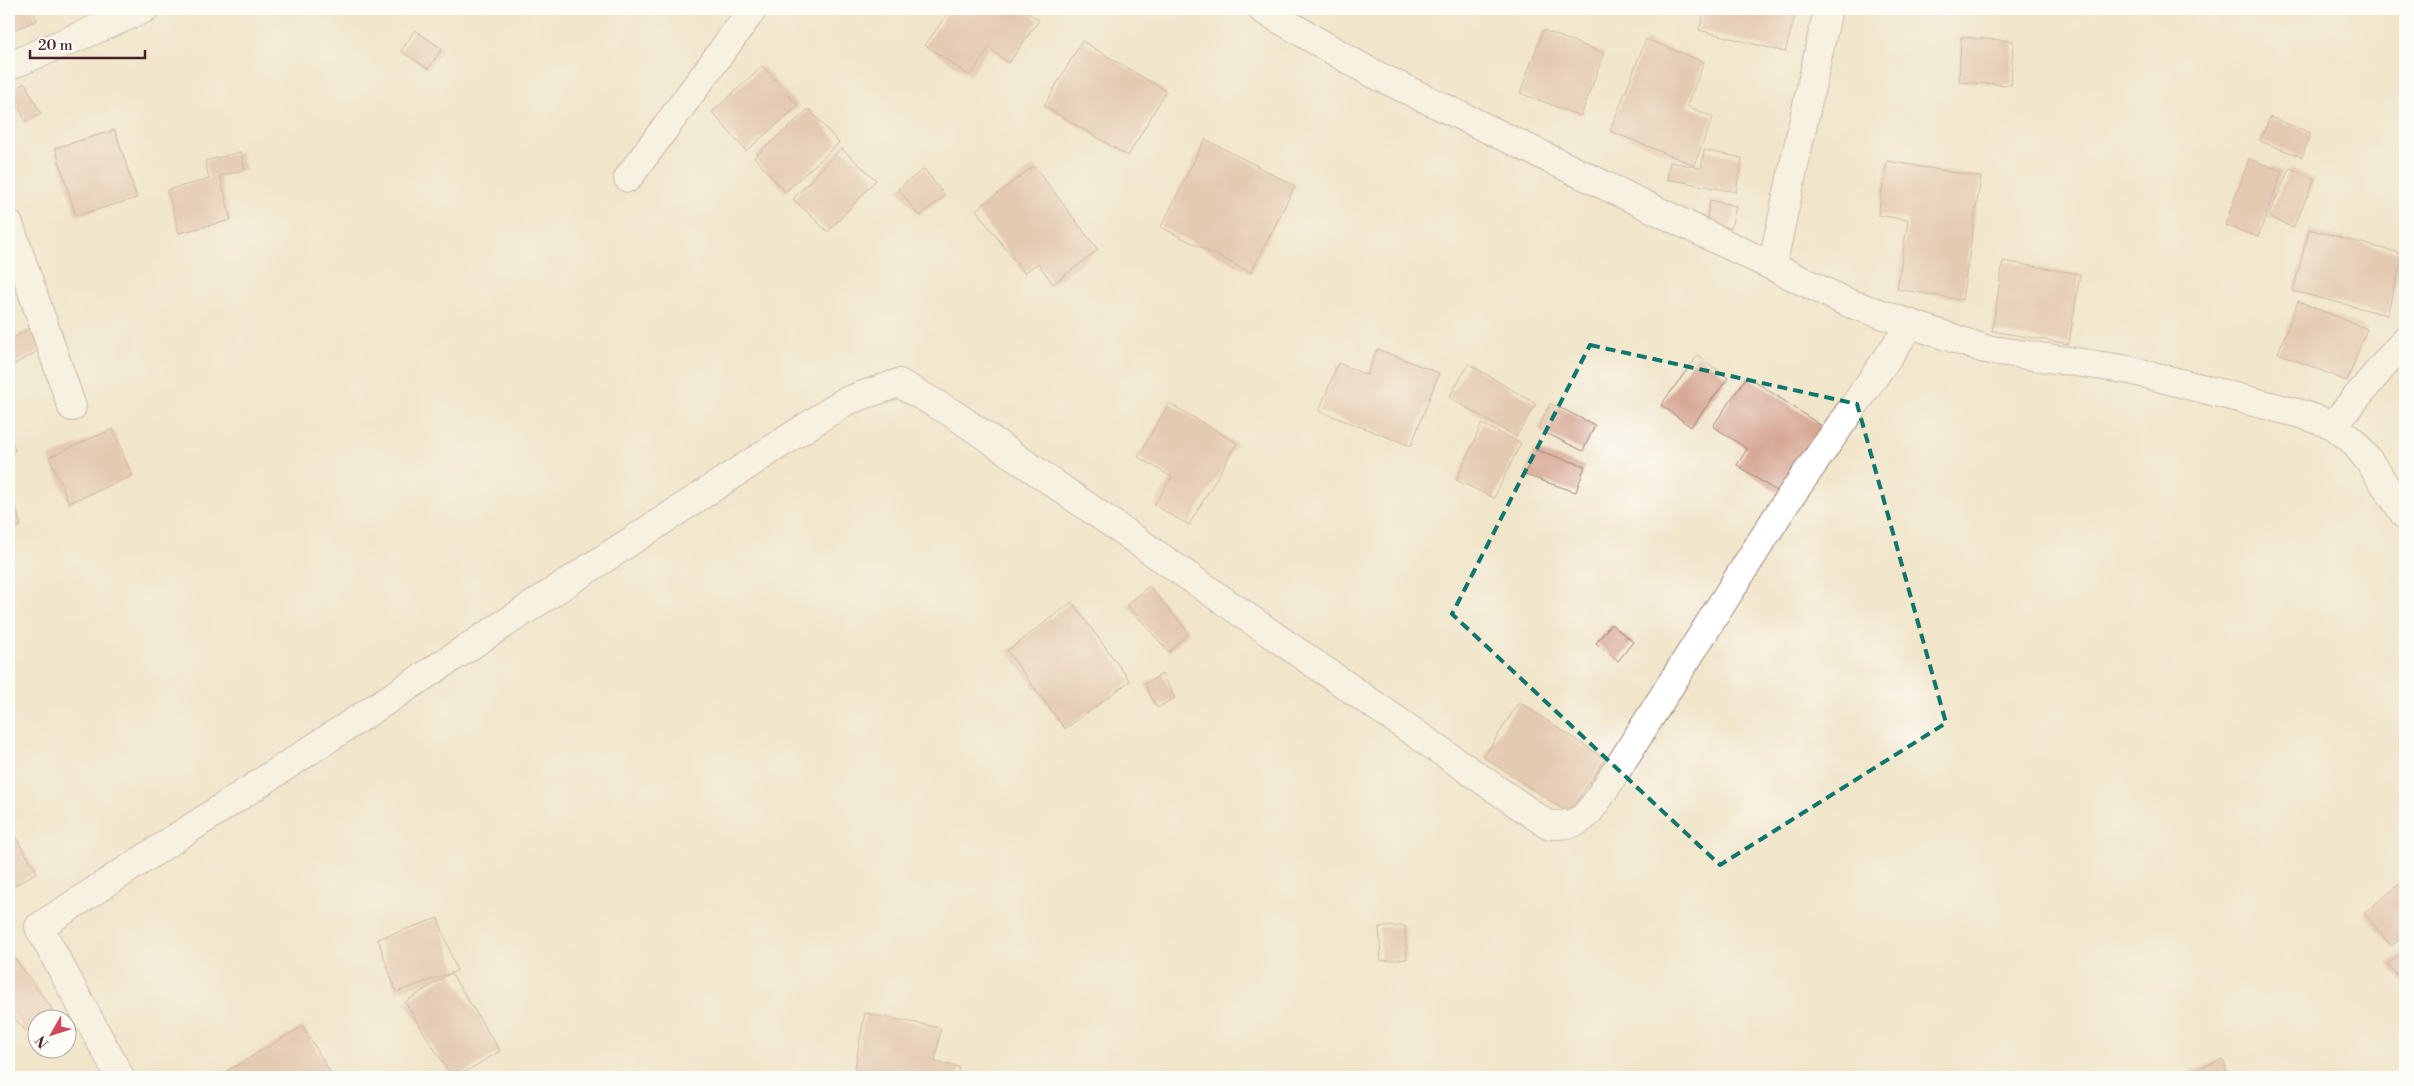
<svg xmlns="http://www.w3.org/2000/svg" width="2414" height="1086" font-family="'Libre Bodoni',serif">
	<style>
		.building { fill: #d7a996 }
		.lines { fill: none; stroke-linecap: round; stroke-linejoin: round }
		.minor-casing { stroke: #9e827a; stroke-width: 30 }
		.minor { stroke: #fff; stroke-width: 28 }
		.marked { fill: none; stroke: #0f766e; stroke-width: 4; stroke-dasharray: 10 6; stroke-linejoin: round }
	</style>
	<rect width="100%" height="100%" fill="#fdfcf7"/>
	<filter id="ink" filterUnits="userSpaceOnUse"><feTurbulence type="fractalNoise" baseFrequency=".02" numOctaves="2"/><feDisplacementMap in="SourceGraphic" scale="10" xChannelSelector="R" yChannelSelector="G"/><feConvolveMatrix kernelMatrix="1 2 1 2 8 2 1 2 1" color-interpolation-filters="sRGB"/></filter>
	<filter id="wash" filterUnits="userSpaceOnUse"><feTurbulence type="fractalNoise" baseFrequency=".0096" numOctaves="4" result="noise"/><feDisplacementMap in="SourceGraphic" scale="20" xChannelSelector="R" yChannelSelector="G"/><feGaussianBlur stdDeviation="1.12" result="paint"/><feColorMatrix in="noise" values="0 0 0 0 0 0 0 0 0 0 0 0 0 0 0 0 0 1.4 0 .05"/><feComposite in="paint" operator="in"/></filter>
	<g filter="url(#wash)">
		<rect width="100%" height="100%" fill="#f1e5ca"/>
		<g id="blocks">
			<g class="building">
				<path d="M9 9H32L37 20 9 32Z"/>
				<path d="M951 9H1023L1039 20 1009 63 989 48 970 76 925 45Z"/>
				<path d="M1705 9H1797L1785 52 1699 30Z"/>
				<path d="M415 30 442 49 428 69 401 51Z"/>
				<path d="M1543 30 1604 53 1581 116 1520 93Z"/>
				<path d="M1961 37 2013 41 2011 85 1959 82Z"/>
				<path d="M1646 39 1704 62 1687 106 1713 117 1694 165 1610 131Z"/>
				<path d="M1082 41 1166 91 1128 156 1044 106Z"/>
				<path d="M763 66 798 106 746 151 712 112Z"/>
				<path d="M25 83 41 114 26 122 10 91Z"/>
				<path d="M809 109 839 143 785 192 754 157Z"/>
				<path d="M2270 117 2311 133 2302 157 2260 141Z"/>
				<path d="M115 130 137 198 76 216 55 148Z"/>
				<path d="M1205 139 1295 186 1251 273 1161 227Z"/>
				<path d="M841 148 876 180 828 232 793 199Z"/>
				<path d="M1704 150 1742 158 1736 192 1667 179 1670 162 1701 168Z"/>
				<path d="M241 152 245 170 220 176 231 220 179 233 167 190 209 179 205 161Z"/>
				<path d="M2249 159 2282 171 2258 237 2225 225Z"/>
				<path d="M1887 161 1981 177 1962 300 1897 289 1908 220 1878 215Z"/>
				<path d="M1034 166 1098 250 1053 284 1038 263 1024 273 976 210Z"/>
				<path d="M2290 168 2315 179 2293 228 2268 216Z"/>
				<path d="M924 169 945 196 919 216 898 189Z"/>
				<path d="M1710 200 1736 206 1731 228 1706 223Z"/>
				<path d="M2309 229 2403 254 2387 315 2293 291Z"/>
				<path d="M9 248 25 286 9 293Z"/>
				<path d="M2003 261 2080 274 2069 344 1992 331Z"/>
				<path d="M2298 301 2367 329 2347 381 2278 353Z"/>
				<path d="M33 327 44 348 9 367V340Z"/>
				<path d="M1377 349 1439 373 1411 446 1319 411 1338 363 1367 375Z"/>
				<path d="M1698 355 1728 378 1691 427 1661 405Z"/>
				<path d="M1469 364 1536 404 1516 437 1449 397Z"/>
				<path d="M1747 376 1832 433 1788 499 1737 465 1747 449 1713 426Z"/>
				<path d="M1169 403 1237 443 1189 525 1154 505 1172 477 1138 457Z"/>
				<path d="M1550 403 1595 425 1583 451 1538 429Z"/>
				<path d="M1482 424 1521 443 1494 498 1456 480Z"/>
				<path d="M113 429 132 476 69 503 49 457Z"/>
				<path d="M9 432 15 451 9 452Z"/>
				<path d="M1533 449 1585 466 1576 492 1525 475Z"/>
				<path d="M9 485 21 526 9 529Z"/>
				<path d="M1149 586 1189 633 1169 652 1127 605Z"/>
				<path d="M1072 602 1130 681 1065 729 1007 651Z"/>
				<path d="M1611 624 1633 642 1618 661 1596 643Z"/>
				<path d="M1162 674 1175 698 1157 708 1145 684Z"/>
				<path d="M1519 702 1605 759 1569 813 1484 757Z"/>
				<path d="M9 827 37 872 9 889Z"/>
				<path d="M2405 880V935L2391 946 2364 913Z"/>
				<path d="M438 918 457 971 396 992 378 939Z"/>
				<path d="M1405 926 1407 959 1381 961 1379 927Z"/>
				<path d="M2405 951V986L2388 964Z"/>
				<path d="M11 953 53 1010 42 1018H38V1022L25 1031 9 1010V955Z"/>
				<path d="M451 973 500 1051 457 1077H452L405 1002Z"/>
				<path d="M865 1013 941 1028 935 1062 959 1067 957 1077H853Z"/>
				<path d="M303 1026 333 1077H217Z"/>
				<path d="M2223 1060 2229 1077H2172Z"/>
			</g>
		</g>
	</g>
	<g filter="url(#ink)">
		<use href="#blocks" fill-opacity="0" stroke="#9e827a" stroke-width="1"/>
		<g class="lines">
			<defs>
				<g id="minor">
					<path d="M1262 9 1368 71 1846 302 1985 349 2130 370 2301 414 2333 425 2352 440 2369 461 2405 515"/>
					<path d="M9 66 144 9"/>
					<path d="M628 178 753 9"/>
					<path d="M9 224 72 407"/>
					<path d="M1772 266 1828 9"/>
					<path d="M2333 425 2405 340"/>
					<path d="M120 1077 39 927 846 401 899 383 952 413 1548 825C1578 826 1583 821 1599 798L1783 507 1911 324"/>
				</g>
			</defs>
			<use href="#minor" class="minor-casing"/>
			<use href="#minor" class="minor"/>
		</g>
	</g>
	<path d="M0 0H2414V1086H0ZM1590 345 1857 404 1946 723 1720 865 1452 614Z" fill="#f1e5ca" fill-opacity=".55" fill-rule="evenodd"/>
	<path class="marked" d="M1590 345 1857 404 1946 723 1720 865 1452 614Z"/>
	<rect width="2414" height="1086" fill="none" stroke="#fdfcf7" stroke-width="30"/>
	<g transform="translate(52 1034) rotate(231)"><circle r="24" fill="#fdfcf7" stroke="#b5a4a5"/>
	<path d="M0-4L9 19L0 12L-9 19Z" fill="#d1495b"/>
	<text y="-8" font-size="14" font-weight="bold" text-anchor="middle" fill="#4a1f2b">N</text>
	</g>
	<path d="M30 50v8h115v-8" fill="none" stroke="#4a1f2b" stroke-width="2.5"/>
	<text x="38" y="50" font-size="15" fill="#4a1f2b" stroke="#fdfcf7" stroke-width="4" paint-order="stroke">20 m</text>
</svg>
